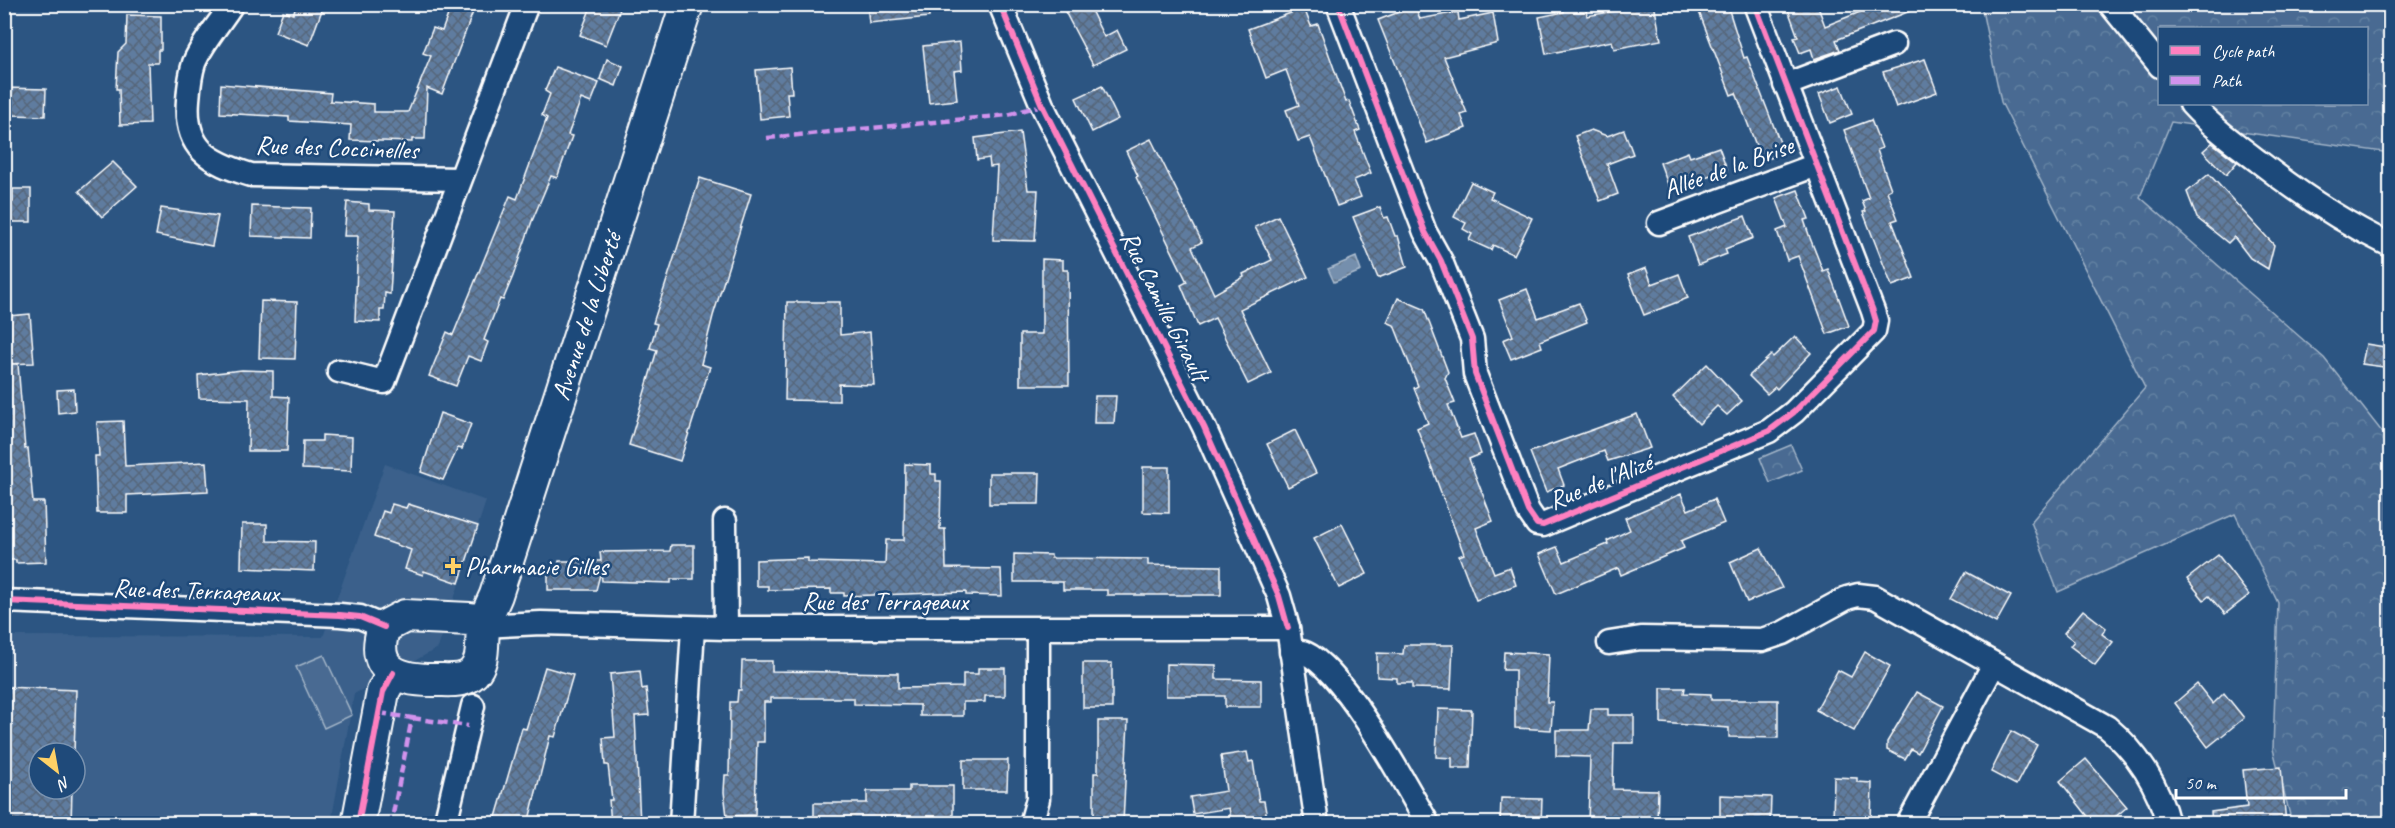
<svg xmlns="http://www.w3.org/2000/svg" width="2395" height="828" font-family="Caveat,sans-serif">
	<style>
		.built { fill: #3b618b; fill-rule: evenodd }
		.forest { fill: url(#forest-crowns); stroke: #a4b5c8; stroke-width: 1.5; fill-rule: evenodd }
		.pitch { fill: #486b92; stroke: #a4b5c8; stroke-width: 1.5 }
		.water { fill: url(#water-waves); stroke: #acbcce; stroke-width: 1.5 }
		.building { fill: url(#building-cross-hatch); stroke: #fff; stroke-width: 1.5 }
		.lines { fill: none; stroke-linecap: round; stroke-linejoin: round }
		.street-casing { stroke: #fff; stroke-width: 27 }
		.secondary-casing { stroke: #fff; stroke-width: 36 }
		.street { stroke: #1f4a7a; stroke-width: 22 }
		.secondary { stroke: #1f4a7a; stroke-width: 32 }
		.quiet { stroke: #d193ec; stroke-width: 4.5; stroke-dasharray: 9 4.5; stroke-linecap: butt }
		.cycleway-casing { stroke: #1f4a7a; stroke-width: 10 }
		.cycleway { stroke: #ff80c0; stroke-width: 6 }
		.poi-dot { fill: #ffd166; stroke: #1f4a7a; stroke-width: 2 }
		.labels { text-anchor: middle; stroke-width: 5; stroke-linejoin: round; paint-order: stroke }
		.street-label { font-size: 26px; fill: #fff; stroke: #1f4a7a }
		.poi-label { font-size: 26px; fill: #fff; stroke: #1f4a7a; text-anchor: start }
	</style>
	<defs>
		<pattern id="forest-crowns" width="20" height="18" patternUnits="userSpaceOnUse" patternTransform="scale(1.5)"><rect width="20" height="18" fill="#486b92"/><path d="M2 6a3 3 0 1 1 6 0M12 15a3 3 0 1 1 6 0" fill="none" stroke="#6381a2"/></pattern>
		<pattern id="water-waves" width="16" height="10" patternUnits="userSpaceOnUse" patternTransform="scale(1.5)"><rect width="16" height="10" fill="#748fad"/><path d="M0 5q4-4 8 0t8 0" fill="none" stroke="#66788b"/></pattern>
		<pattern id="building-cross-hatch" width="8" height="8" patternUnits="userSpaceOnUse" patternTransform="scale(1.5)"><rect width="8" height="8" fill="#5e7c9f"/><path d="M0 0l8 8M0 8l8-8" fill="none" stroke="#56667a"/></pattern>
	</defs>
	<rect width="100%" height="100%" fill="#2c5582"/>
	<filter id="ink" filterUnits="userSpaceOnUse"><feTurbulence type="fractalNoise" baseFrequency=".0167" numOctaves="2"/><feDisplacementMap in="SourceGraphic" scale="12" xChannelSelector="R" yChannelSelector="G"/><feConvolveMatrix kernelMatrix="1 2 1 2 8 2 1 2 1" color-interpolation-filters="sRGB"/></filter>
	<g filter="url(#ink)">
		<path class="built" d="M385 464 486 501 438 648 354 694 331 823 5 824V636L323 637ZM39 753H75V789H39Z"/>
		<g class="forest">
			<path d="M1981 5H2390V153L2171 122 2140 197 2324 358 2390 442V823H2292L2273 749 2278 603 2235 514 2058 592 2031 522 2145 388 2001 102ZM2160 28H2366V104H2160Z"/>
			<path d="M1791 445 1802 470 1770 483 1760 458Z"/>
		</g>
		<path class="pitch" d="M324 655 352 715 324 728 296 667Z"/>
		<path class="water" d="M1356 257 1361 271 1334 282 1328 269Z"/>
		<g class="building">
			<path d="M297 4H322L320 9 322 10 309 45 275 32 283 11 293 14Z"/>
			<path d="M452 4H476L442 94 427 88 425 139H412V142L350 140 351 125 289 121V117L220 113 221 84 331 93 330 101 374 104V112H408L431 56 423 53 433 28 442 31Z"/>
			<path d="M592 4H622L606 45 580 35Z"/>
			<path d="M867 4H928L929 17 869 23Z"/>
			<path d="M1061 4H1088L1104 37 1117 30 1126 49 1093 65Z"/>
			<path d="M1563 4H1585L1587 16 1632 8V4H1654L1661 40 1614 49 1612 41 1546 54 1539 17 1564 12Z"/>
			<path d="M1696 4 1728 7 1744 58 1747 57 1784 153 1762 161 1736 93 1731 95Z"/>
			<path d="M1786 4H1817L1825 26 1860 12 1857 4 1923 6 1836 40 1840 50 1814 59 1811 49 1800 53 1794 38 1798 37Z"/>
			<path d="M1415 6 1420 19 1458 12 1459 20 1493 13 1498 43 1444 57 1467 113 1461 115 1466 128 1427 143 1378 20Z"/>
			<path d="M1304 8 1311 26 1318 24 1346 102 1349 101 1360 130 1355 132 1371 173 1354 180 1361 197 1337 206 1310 137 1298 141 1286 110 1299 105 1286 70 1266 78 1248 29Z"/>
			<path d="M127 15 161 16V50H158V63H148L150 124 120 125 119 89H116L118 52 126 44Z"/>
			<path d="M960 42 962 70 954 71 957 100 929 103 923 46Z"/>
			<path d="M607 59 623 66 616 86 600 79Z"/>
			<path d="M1925 59 1937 92 1896 107 1883 72Z"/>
			<path d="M555 67 599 83 591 103 581 99 568 135 572 136 557 178 551 176 532 221 513 276 503 300 500 299 484 340 488 342 481 361 468 356 456 386 429 376 447 332 453 335 510 196 517 199 547 118 542 115 550 94 545 91Z"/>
			<path d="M790 67 792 93H787L789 116 760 119 756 70Z"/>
			<path d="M1102 86 1118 119 1092 132 1076 98Z"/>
			<path d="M1841 86 1852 114 1830 123 1819 94Z"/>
			<path d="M4 88 46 89 45 116 12 115V112H4Z"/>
			<path d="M1871 120 1882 148 1877 150 1891 189 1887 191 1898 219 1892 221 1914 278 1892 286 1863 212 1866 211 1862 201 1869 198 1844 130Z"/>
			<path d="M1591 130 1607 136 1624 130 1633 154 1607 164 1618 194 1600 201 1575 136Z"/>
			<path d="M1020 132 1028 190H1038L1035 241 993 240 997 166 990 167 989 158 977 160 975 138Z"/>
			<path d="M1151 139 1202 242 1192 247 1214 294 1244 277 1243 274 1272 260 1255 227 1278 216 1308 277 1240 309 1271 373 1248 384 1215 318 1198 326 1181 285 1187 282 1136 177 1138 176 1126 151Z"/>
			<path d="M2212 143 2237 162 2226 175 2203 151Z"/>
			<path d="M1719 147 1727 169 1681 186 1680 183 1669 187 1660 163 1688 152 1690 157Z"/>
			<path d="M113 162 137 186 102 217 79 191Z"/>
			<path d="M2209 174 2274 245 2268 269 2250 258 2234 237 2228 243 2197 218 2187 192Z"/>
			<path d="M700 178 751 194 713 316 701 364 710 367 680 461 629 445 657 350 650 348 657 324 653 323Z"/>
			<path d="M1471 182 1493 192 1490 198 1532 218 1514 255 1493 245 1491 250 1469 240 1472 234 1463 229 1466 223 1454 217Z"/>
			<path d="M13 189H31V222H4V202H13Z"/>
			<path d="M1798 190 1809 219 1804 220 1810 238 1823 271 1828 269 1849 326 1827 334 1798 256 1787 260 1777 231 1787 227 1776 198Z"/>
			<path d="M347 202 369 204V210L395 211 390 294 385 293 384 310H380V322L355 321 358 236H344Z"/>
			<path d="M252 206 311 208 310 238 251 236Z"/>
			<path d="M1380 207 1384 218 1388 217 1395 236H1398L1407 267 1378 278 1353 217Z"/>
			<path d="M161 208 218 216 212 246 156 235Z"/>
			<path d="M1745 216 1753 238 1725 249 1727 254 1698 265 1688 237Z"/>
			<path d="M1042 259 1063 260V270H1068L1069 385H1020V334H1042Z"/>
			<path d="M1646 268 1652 284 1679 274 1688 298 1644 315 1628 275Z"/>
			<path d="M1527 289 1538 318 1579 303 1587 322 1540 341 1542 347 1511 359 1503 340 1513 336 1499 300Z"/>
			<path d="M1398 298 1424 309 1448 372 1445 378 1455 403 1448 405 1461 438 1474 434 1481 454 1469 459 1493 521 1476 528 1494 573 1510 567 1516 585 1476 600 1459 556 1464 554 1417 428 1428 423 1414 388 1418 386 1394 325 1387 322Z"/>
			<path d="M261 301 297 302 295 359 259 358Z"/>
			<path d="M787 302H840V335L870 332 874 385 839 384V401L785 400Z"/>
			<path d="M30 314 34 363 4 364V341L10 340 8 316Z"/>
			<path d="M1795 336 1811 353 1777 389 1775 387 1767 394 1749 376 1771 355 1773 357Z"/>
			<path d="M2366 344 2391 348V368L2362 364Z"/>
			<path d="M4 364H18L25 449 28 448 33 502H44L46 562 16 563V560H4Z"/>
			<path d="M1707 364 1742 401 1727 415 1717 406 1699 424 1673 397Z"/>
			<path d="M242 370 273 371V396L289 397 287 451H248L249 399 199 398 198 375Z"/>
			<path d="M74 389 75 411 58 413 57 390Z"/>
			<path d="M1095 396H1116L1114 423H1094Z"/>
			<path d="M440 413 471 424 462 449 458 448 443 480 421 472Z"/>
			<path d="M1637 414 1650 448 1608 461 1604 451 1558 469 1564 485 1546 492 1530 452Z"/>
			<path d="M123 421 125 466 206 462 208 491 127 495V513H97L95 456H99L97 422Z"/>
			<path d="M1295 430 1316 473 1288 487 1267 444Z"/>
			<path d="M322 435 352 437 351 471 302 469 303 441H322Z"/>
			<path d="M905 464 931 465V474H936V481H941L940 529H945L946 568 1001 569 1002 596 966 595V592L844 596V593H831V589L768 590V586H756V560L808 558V562L885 564 886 540H904Z"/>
			<path d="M1143 467H1169V513L1143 512Z"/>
			<path d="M989 473H1040L1039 504H989Z"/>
			<path d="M1681 494 1688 510 1714 499 1724 523 1681 541 1684 548 1621 575 1618 568 1556 594 1539 554 1557 547 1564 562 1608 544 1607 541 1630 530 1625 518Z"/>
			<path d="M392 504 406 508 408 504 478 526 459 583 424 571 423 575 405 569 411 550 374 537 383 511 389 513Z"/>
			<path d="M242 524H267V541L315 542 314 571 241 568Z"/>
			<path d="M1342 524 1367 574 1339 588 1314 538Z"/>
			<path d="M671 545H694V579H671V583L602 581 601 571 596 590H548V567H558L559 561H601L600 552 670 551Z"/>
			<path d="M1761 548 1782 588 1747 602 1730 562Z"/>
			<path d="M1014 554 1051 555V558L1148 559V565L1221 566V595H1107V590H1063V582H1014Z"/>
			<path d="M2218 555 2249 595 2225 614 2209 596 2204 600 2187 579Z"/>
			<path d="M1966 572 2011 596 1996 623 1951 599Z"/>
			<path d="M2083 610 2106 628 2102 634 2113 642 2095 665 2070 646 2074 641 2064 633Z"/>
			<path d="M1404 645H1453L1451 689 1412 688V683H1397V678L1377 677V653L1403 654Z"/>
			<path d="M1504 652 1549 654 1547 702H1553L1551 730 1515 728V670H1503Z"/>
			<path d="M1865 652 1890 666 1854 731 1816 710 1838 670 1851 677Z"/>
			<path d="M742 661H772V671L898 673V688L963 687V674H978V668H1005V696H985V702H963V716H920V705L854 704V698H771V702H764V742H757L755 815 727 816 724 792 725 775H729L730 702H737L738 690H741Z"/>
			<rect x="1083" y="663" width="29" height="45"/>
			<path d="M1166 664 1216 665V679L1261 680V707H1225V696H1166Z"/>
			<path d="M545 667 573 675 555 737 550 736 528 824H494L522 728 526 729Z"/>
			<path d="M640 671 642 689 646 688 649 715 635 716 640 824H611L609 800H612L608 765H605L603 738 615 737 610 674Z"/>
			<path d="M2197 684 2213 704 2224 693 2244 718 2208 747 2175 703Z"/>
			<path d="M4 687 76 690 74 753H39V789H72L71 824H4Z"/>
			<path d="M1661 688H1685L1684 693 1711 694V700H1778V738L1729 737V728L1661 723Z"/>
			<path d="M1917 692 1943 706 1918 753 1911 749 1905 759 1887 750V742Z"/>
			<path d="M1438 709 1472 710 1470 768H1452V758L1436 757Z"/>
			<path d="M1591 709H1608V715H1634V743H1614L1613 789 1658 790 1657 824H1588L1590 757 1556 756V730H1589Z"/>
			<path d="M1098 721H1128L1123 823 1094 822V773H1098Z"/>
			<path d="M2011 731 2037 745 2016 785 1991 772Z"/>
			<path d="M1247 752 1249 762 1253 761 1259 801H1264L1268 824H1246L1245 817 1231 820 1229 808 1193 814 1190 797 1226 791 1221 756Z"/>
			<path d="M2086 759 2127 807 2107 824H2094L2060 781Z"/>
			<path d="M963 760H1008L1007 790H963Z"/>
			<path d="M2281 767 2286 824H2212L2211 812 2247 807 2243 770Z"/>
			<path d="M1834 777 1857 778V782L1872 783 1871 824H1833Z"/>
			<path d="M909 786H953V817H936V821L814 824V803H867V791H909Z"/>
			<path d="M1720 795 1771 797 1770 824H1720Z"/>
			<path d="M1501 798 1542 799 1541 824H1500Z"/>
		</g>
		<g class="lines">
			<defs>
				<g id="street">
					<path d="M232 4C220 23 202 43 194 63 190 75 189 87 188 100 184 149 209 162 251 175L459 179"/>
					<path d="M1000 4 1042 105 1204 427 1279 596 1288 628 1317 824"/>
					<path d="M1338 4 1425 232 1441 261 1472 339 1475 374 1528 511 1537 524 1543 525 1769 431 1794 412 1874 331 1876 321 1873 311 1755 4"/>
					<path d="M2110 4 2160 66"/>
					<path d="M1785 85 1894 44"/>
					<path d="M2191 104C2211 126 2234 143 2258 161 2300 194 2342 222 2390 245"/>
					<path d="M1659 223 1816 165"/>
					<path d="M339 371 384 382 527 4"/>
					<path d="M725 521 726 628"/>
					<path d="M4 601 340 615 360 617 384 627"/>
					<path d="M483 626 541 623 726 628H1288"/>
					<path d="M1609 643 1641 638 1762 640 1783 633 1847 598 1858 595 1875 597 2107 727C2137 752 2159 786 2168 824"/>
					<path d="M1291 652C1295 652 1301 651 1305 653 1344 670 1405 784 1428 824"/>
					<path d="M445 824 473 706"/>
					<path d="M681 824 693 628"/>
					<path d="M1031 824 1038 799V630"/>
					<path d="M1908 824 1994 664"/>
				</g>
				<g id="secondary">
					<path d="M483 626 470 619 405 616 384 627C369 672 400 681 438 680 449 680 464 682 473 673 486 659 480 641 484 625 486 615 492 605 496 595L687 4"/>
					<path d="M358 824 383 692 393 673"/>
				</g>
			</defs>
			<use href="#street" class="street-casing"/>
			<use href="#secondary" class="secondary-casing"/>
			<use href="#street" class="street"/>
			<use href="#secondary" class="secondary"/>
			<g class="quiet">
				<path d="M767 138 1008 115 1042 105"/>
				<path d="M379 713 412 718 391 824"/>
				<path d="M412 718 468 726"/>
			</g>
			<defs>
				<g id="cycleway">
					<path d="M1000 4 1042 105 1204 427 1279 596 1288 628"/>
					<path d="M1338 4 1425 232 1441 261 1472 339 1475 374 1528 511 1537 524 1543 525 1769 431 1794 412 1874 331 1876 321 1873 311 1755 4"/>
					<path d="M4 601 340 615 360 617 384 627"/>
					<path d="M358 824 383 692 393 673"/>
				</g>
			</defs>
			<use href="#cycleway" class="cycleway-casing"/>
			<use href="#cycleway" class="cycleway"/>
		</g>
	</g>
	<path class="poi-dot" d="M450 557h6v6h6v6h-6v6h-6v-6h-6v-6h6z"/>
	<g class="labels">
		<g class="street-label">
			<text transform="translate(337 147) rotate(2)" y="9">Rue des Coccinelles</text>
			<text transform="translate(1728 167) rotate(-20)" y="9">Allée de la Brise</text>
			<text transform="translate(1165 306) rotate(63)" y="9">Rue Camille Girault</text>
			<text transform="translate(586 316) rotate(-72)" y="9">Avenue de la Liberté</text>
			<text transform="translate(1600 481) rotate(-22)" y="9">Rue de l'Alizé</text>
			<text transform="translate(196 590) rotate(2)" y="9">Rue des Terrageaux</text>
			<text x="885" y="610">Rue des Terrageaux</text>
		</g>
		<g class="poi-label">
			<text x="465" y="575">Pharmacie Gilles</text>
		</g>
	</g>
	<rect width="2395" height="828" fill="none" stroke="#1f4a7a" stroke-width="24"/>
	<rect x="12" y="12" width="2371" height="804" fill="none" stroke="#fff" stroke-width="2" filter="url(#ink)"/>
	<rect x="2158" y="27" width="210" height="78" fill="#1f4a7a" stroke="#7992af" stroke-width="1.5"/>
	<rect x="2170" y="46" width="30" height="9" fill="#ff80c0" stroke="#7992af" stroke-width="1.5"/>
	<text x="2212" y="57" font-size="18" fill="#ffffff">Cycle path</text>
	<rect x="2170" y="76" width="30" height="9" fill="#d193ec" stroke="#7992af" stroke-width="1.5"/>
	<text x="2212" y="87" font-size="18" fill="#ffffff">Path</text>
	<g transform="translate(57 771) rotate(149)"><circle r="28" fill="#1f4a7a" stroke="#7992af" stroke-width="1.5"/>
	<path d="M0-4.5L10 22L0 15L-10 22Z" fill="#ffd166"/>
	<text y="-9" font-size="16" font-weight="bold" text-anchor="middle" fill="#ffffff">N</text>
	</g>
	<path d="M2176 789v9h170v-9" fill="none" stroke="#ffffff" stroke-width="3"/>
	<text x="2185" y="789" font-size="18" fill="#ffffff" stroke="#1f4a7a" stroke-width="4.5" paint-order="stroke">50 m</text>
</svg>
